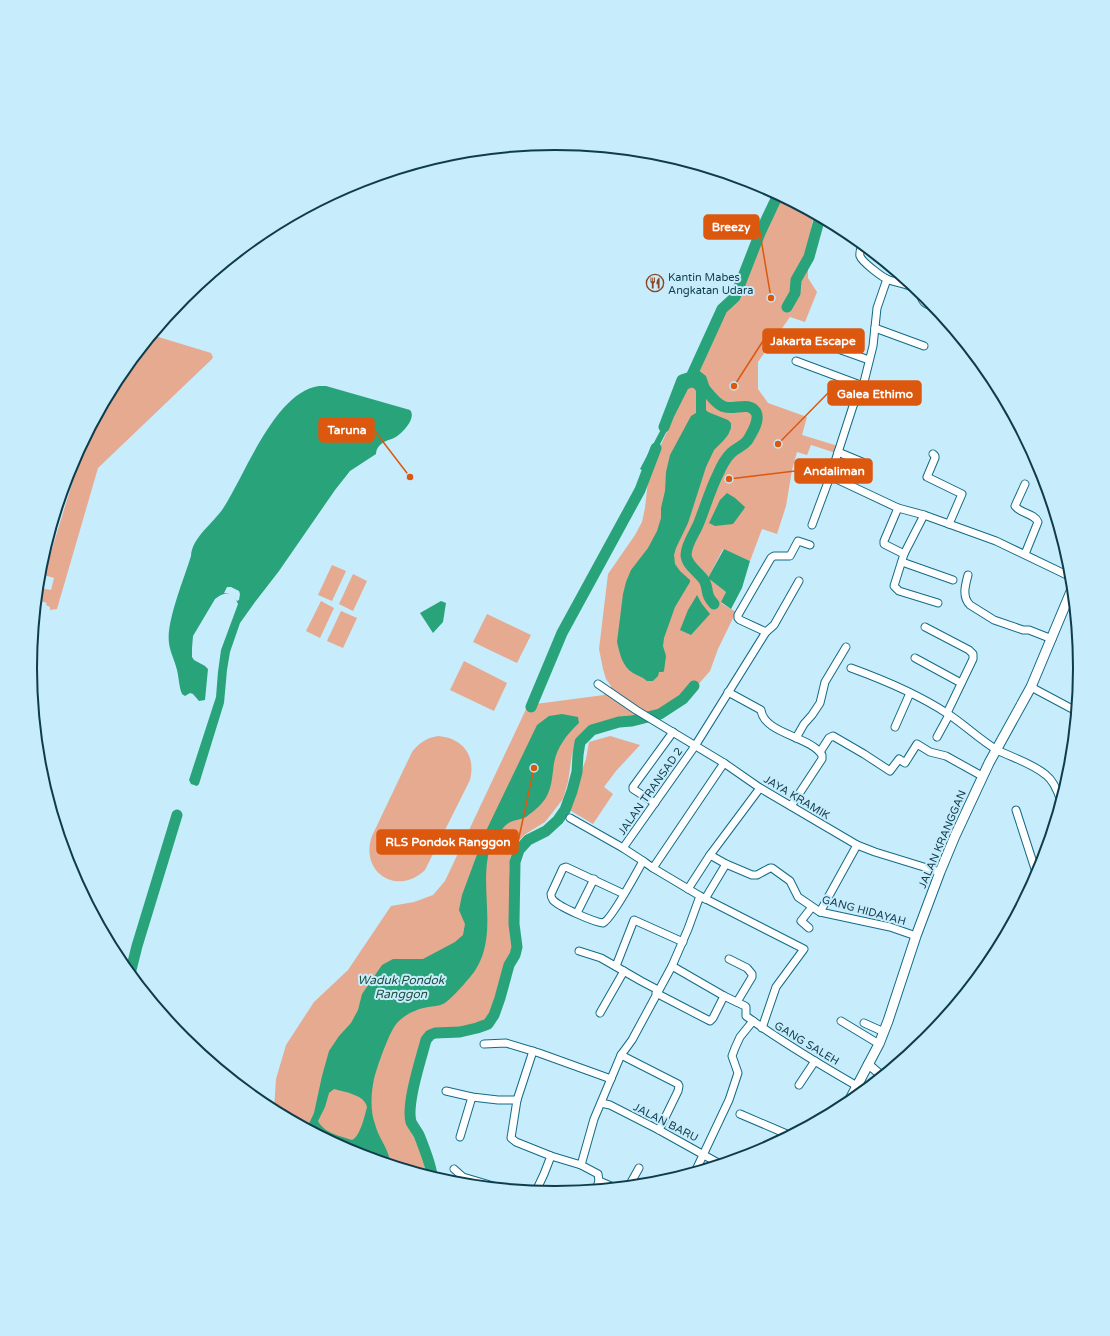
<svg xmlns="http://www.w3.org/2000/svg" width="1110" height="1336" font-family="'Varela Round',sans-serif">
	<style>
		.green { fill: #e5aa90 }
		.water { fill: #29a379; fill-rule: evenodd }
		.pier { fill: #c7ecfc }
		.lines { fill: none; stroke-linecap: round; stroke-linejoin: round }
		.river { stroke: #29a379; stroke-width: 11 }
		.minor-casing { stroke: #126b86; stroke-width: 9 }
		.tertiary-casing { stroke: #126b86; stroke-width: 10 }
		.secondary-casing { stroke: #126b86; stroke-width: 11 }
		.minor { stroke: #fff; stroke-width: 7 }
		.tertiary { stroke: #fff; stroke-width: 8 }
		.secondary { stroke: #fff; stroke-width: 9 }
		.labels { text-anchor: middle; stroke-width: 4; stroke-linejoin: round; paint-order: stroke }
		.poi-label { font-size: 11px; fill: #0e3c4b; stroke: #c7ecfc; text-anchor: start }
		.street-label { font-size: 11px; fill: #0e3c4b; stroke: #c7ecfc }
		.water-label { font-size: 12px; font-style: italic; fill: #1e4e3b; stroke: #c7ecfc }
		.rim { fill: none; stroke: #0e3c4b; stroke-width: 2 }
		.leader { fill: none; stroke: #dd580f; stroke-width: 1.5 }
		.callout-dot { fill: #dd580f; stroke: #c7ecfc; stroke-width: 1.5 }
		.callout { fill: #dd580f; stroke: #dd580f; stroke-width: 1.5 }
		.callout-label { font-size: 12px; text-anchor: middle; font-weight: bold; fill: #fff }
	</style>
	<rect width="100%" height="100%" fill="#c7ecfc"/>
	<g class="green">
		<path d="M779 195 814 214 808 244V278L817 292 805 322 790 317 758 362V389L768 403 807 417 802 435 838 446 836 453 811 445 807 455 797 452 792 470 786 506 777 534 762 529 750 561 723 549 708 578 726 592 721 603 736 612 718 649 710 671 696 687 691 684 678 700 660 711 589 728 583 733 576 744 572 754 568 782 563 799 545 822 524 835 517 843 511 854 509 870 514 945 513 951 505 967 492 1013 485 1022 476 1026 450 1031 436 1030 428 1033 424 1039 405 1108 407 1122 423 1158 426 1175 354 1153 274 1110 276 1079 286 1045 314 1002 348 970 391 906 414 902 433 895 445 881 528 705 604 695 611 686 606 679 603 669 599 649 608 574 635 535 642 522 645 508 648 481 652 464 677 410 697 369 698 363 703 351 778 198Z"/>
		<path d="M152 335 211 353 213 357 212 359 98 468 57 609 50 610V607L46 605 47 603 37 600 40 588 51 590 54 578 44 575 82 451 79 450 119 376Z"/>
		<path d="M332 565 346 571 332 601 318 595Z"/>
		<path d="M353 574 367 581 353 611 339 604Z"/>
		<path d="M321 601 334 608 320 638 306 631Z"/>
		<path d="M341 611 357 618 343 648 327 641Z"/>
		<path d="M487 614 531 635 517 663 473 642Z"/>
		<path d="M464 661 507 683 494 711 450 690Z"/>
		<path d="M438 736C463 738 476 756 470 780L425 870C397 897 359 872 372 836L412 752C419 743 426 738 438 736Z"/>
		<path d="M610 736 640 745 616 771 604 787 613 794 593 824 568 809 586 759 589 742Z"/>
	</g>
	<g class="water">
		<path d="M700 349 703 351 698 363 697 369 706 376 711 391 706 394V410L708 412 728 420 731 423V428L728 435 723 441 714 450 706 467 688 523 676 548 674 555 675 564 680 571 690 580V582L675 607 664 638 663 646 666 656 664 671 663 672H659L658 676 653 681H647C643 677 638 676 633 673 622 666 620 654 617 642L623 594 626 582 631 570 648 548 657 531 661 518V508L665 491 666 472 670 455 691 416 696 413V391C694 387 692 387 688 389L646 472 640 469 686 382Z"/>
		<path d="M319 386H326L410 410C417 418 402 434 394 438 389 440 384 441 380 445 377 448 376 451 376 454L350 471 335 490 279 571 255 602 240 623 230 652 227 670 224 703 199 784 197 786 191 784 189 780 216 697 218 672 221 650 238 604C233 592 225 591 215 599L193 636 192 648V657L194 660 205 666 208 669 205 700 199 701 193 694 190 693 185 696 182 694C179 687 179 678 177 670 175 661 170 652 169 643 166 622 184 579 191 556 192 537 214 523 224 507 246 473 275 392 319 386Z"/>
		<path d="M727 493 735 498 745 507 744 509 733 524 715 526 709 523 720 500Z"/>
		<path d="M724 549 750 561 742 588 731 609 721 602 726 592 708 578Z"/>
		<path d="M697 595 702 604 710 614 691 635 680 630 688 610Z"/>
		<path d="M441 601 446 603 443 622 433 633 420 613Z"/>
		<path d="M562 714 578 717 579 723C567 734 557 747 554 763 552 777 552 792 542 803 538 808 531 813 526 817 520 820 511 820 506 825 500 830 490 849 488 856 481 893 497 935 476 969 472 976 450 1001 443 1004 439 1006 433 1006 428 1007 417 1009 405 1014 397 1023 389 1032 377 1067 374 1079 371 1093 370 1111 375 1124 378 1137 388 1148 390 1161L388 1163 354 1153 307 1128 314 1113 322 1076 329 1051 339 1036 351 1023 358 1010 362 994 382 965 393 959H423L455 942 463 935 465 924 459 910 462 895 485 833 537 725 549 716ZM334 1089C345 1092 365 1095 367 1107 365 1115 360 1137 352 1140 340 1136 324 1133 318 1121L325 1107 329 1093Z"/>
	</g>
	<path class="pier" d="M227 587H231L239 591 240 594 239 600 237 601 229 594 224 593Z"/>
	<g class="lines">
		<g class="river">
			<path d="M787 307 795 293 796 280 809 257 820 217"/>
			<path d="M698 382C707 389 714 404 725 407 735 410 749 401 756 412 760 420 753 431 749 438 745 446 737 447 731 453 726 458 721 467 718 474 710 490 705 508 698 525 694 534 686 545 686 555 687 567 701 573 705 582 709 592 705 594 714 604"/>
			<path d="M664 427 682 380 691 377 722 309 735 297 760 233 776 199V194"/>
			<path d="M531 707 562 633 640 490 656 448"/>
			<path d="M130 974 137 946 177 815"/>
			<path d="M432 1177C432 1167 423 1145 419 1135 417 1131 413 1126 411 1122 406 1104 421 1059 426 1040L430 1035 435 1033 460 1032 477 1028 488 1024 494 1015 500 998 509 965 515 955 517 947 514 924 515 862 519 850 528 840 546 831 558 820 565 810 572 791 577 772 578 755 580 742 592 730 619 722 632 721 660 714 683 699 694 686"/>
		</g>
		<defs>
			<g id="minor">
				<path d="M862 244C861 248 859 253 860 256 862 262 883 278 889 280 898 283 909 284 916 289 925 296 916 302 935 307"/>
				<path d="M875 328 924 346"/>
				<path d="M841 350 869 360"/>
				<path d="M796 361 863 386"/>
				<path d="M838 452 862 462"/>
				<path d="M933 454 935 456V458L927 477 962 494 949 524"/>
				<path d="M830 476 898 508 924 515 996 541 1071 577"/>
				<path d="M898 508 884 541V544L904 554"/>
				<path d="M924 515 904 554 894 586 899 591 938 603"/>
				<path d="M812 525 831 474 853 406 863 386 873 346 877 308 887 279"/>
				<path d="M1025 554 1038 522C1034 513 1021 514 1015 506L1025 484"/>
				<path d="M902 562 953 580"/>
				<path d="M968 575C965 586 962 597 970 605L994 620 1023 630H1029L1052 639"/>
				<path d="M925 627 969 650 973 654V659L947 713"/>
				<path d="M766 632 740 620 738 618V615L771 558 774 556H790L798 541 810 545"/>
				<path d="M915 658 961 683"/>
				<path d="M851 668C884 680 918 694 948 714 965 725 980 740 997 750 1013 758 1032 763 1046 775 1054 781 1058 792 1061 801"/>
				<path d="M598 684 636 710 724 763 760 788 857 845 875 852 940 872"/>
				<path d="M1031 687 1076 711"/>
				<path d="M728 692 761 710C764 734 810 736 822 755V759L791 806"/>
				<path d="M895 727 910 693"/>
				<path d="M937 737 949 715"/>
				<path d="M796 738 804 724 812 715 820 703 825 682 846 647"/>
				<path d="M820 752 829 738 833 736 864 754 890 771 899 759 905 763 917 744 930 752 946 756 982 776"/>
				<path d="M655 803 633 789V787L673 732"/>
				<path d="M1016 810 1037 875"/>
				<path d="M570 818 623 848 643 861"/>
				<path d="M623 848 695 746 766 632 774 625 799 581"/>
				<path d="M710 855 726 864 752 875H757L770 868H772L790 881 798 897 820 912 890 927 916 936"/>
				<path d="M688 889 710 855 760 788"/>
				<path d="M624 894 566 867 563 868 551 894C551 897 551 897 553 900 559 907 594 922 603 923 611 920 637 872 643 861L653 868"/>
				<path d="M700 896 804 949 776 987 762 1028"/>
				<path d="M705 899 726 864"/>
				<path d="M820 912 857 845"/>
				<path d="M577 913 594 879"/>
				<path d="M809 928 801 921 812 907"/>
				<path d="M579 951 601 958 641 981 658 990"/>
				<path d="M729 959 747 968 752 974V977L737 1002"/>
				<path d="M616 966 634 920 683 942"/>
				<path d="M672 966 724 996 745 1006 746 1007V1016C782 1042 819 1064 857 1086"/>
				<path d="M970 986 1007 931"/>
				<path d="M656 993 710 1021 713 1018 724 996"/>
				<path d="M600 1013 624 971"/>
				<path d="M841 1021 879 1044"/>
				<path d="M864 1023 884 1032"/>
				<path d="M484 1044 506 1043 539 1053 611 1079"/>
				<path d="M621 1055 678 1084 679 1086 678 1091 659 1130"/>
				<path d="M799 1085 815 1061"/>
				<path d="M446 1091 472 1097 498 1100H517L533 1051"/>
				<path d="M517 1100 511 1138 516 1142 551 1156 581 1165 598 1174 599 1181 596 1189"/>
				<path d="M601 1103 610 1105 659 1130 720 1164"/>
				<path d="M740 1114 789 1135"/>
				<path d="M460 1137 472 1097"/>
				<path d="M581 1165 594 1119 621 1055 632 1040 672 966 688 929 700 896 653 868 724 763"/>
				<path d="M454 1169 463 1177 500 1188"/>
				<path d="M695 1172 729 1100 738 1073 732 1056 735 1048 740 1037 753 1021"/>
				<path d="M599 1181 613 1187"/>
				<path d="M629 1186 639 1168"/>
				<path d="M536 1191 544 1174 551 1156"/>
			</g>
			<path id="tertiary" d="M868 1064 882 1076"/>
			<path id="secondary" d="M848 1103 879 1044 888 1021 916 936 940 872 955 836 989 763 1031 687 1072 589"/>
		</defs>
		<use href="#minor" class="minor-casing"/>
		<use href="#tertiary" class="tertiary-casing"/>
		<use href="#secondary" class="secondary-casing"/>
		<use href="#minor" class="minor"/>
		<use href="#tertiary" class="tertiary"/>
		<use href="#secondary" class="secondary"/>
	</g>
	<defs>
		<symbol id="restaurant-ring" viewBox="-11 -11 22 22"><circle r="9.5" fill="#c7ecfc" stroke="#8c4522" stroke-width="1.5"/><path d="M-5-6h1v4h1v-4h1v4h1v-4h1v5L-1.5 .5V6h-2V.5L-5-1ZM5-6V6H3V1.5H1.5Q1.5-4 5-6Z" fill="#8c4522"/></symbol>
	</defs>
	<g fill-rule="evenodd">
		<use href="#restaurant-ring" x="645" y="273" width="20" height="20"/>
	</g>
	<g class="labels">
		<g class="poi-label">
			<text x="668" y="281">Kantin Mabes<tspan x="668" dy="13">Angkatan Udara</tspan></text>
		</g>
		<g class="street-label">
			<text transform="translate(650 791) rotate(-55)" y="4">JALAN TRANSAD 2</text>
			<text transform="translate(797 797) rotate(31)" y="4">JAYA KRAMIK</text>
			<text transform="translate(942 839) rotate(-67)" y="4">JALAN KRANGGAN</text>
			<text transform="translate(864 910) rotate(15)" y="4">GANG HIDAYAH</text>
			<text transform="translate(807 1043) rotate(31)" y="4">GANG SALEH</text>
			<text transform="translate(666 1122) rotate(27)" y="4">JALAN BARU</text>
		</g>
		<g class="water-label">
			<text x="401" y="984">Waduk Pondok<tspan x="401" dy="14">Ranggon</tspan></text>
		</g>
	</g>
	<path d="M0 0H1110V1336H0ZM37 668a518 518 0 1 1 1036 0a518 518 0 1 1-1036 0Z" fill="#c7ecfc" fill-rule="evenodd"/>
	<path class="rim" d="M37 668a518 518 0 1 1 1036 0a518 518 0 1 1-1036 0Z"/>
	<path class="leader" d="M771 298L759 227M734 386L763 341M778 444L828 393M410 477L374 430M729 479L795 471M534 768L518 842"/>
	<g class="callout-dot">
		<circle cx="771" cy="298" r="4"/>
		<circle cx="734" cy="386" r="4"/>
		<circle cx="778" cy="444" r="4"/>
		<circle cx="410" cy="477" r="4"/>
		<circle cx="729" cy="479" r="4"/>
		<circle cx="534" cy="768" r="4"/>
	</g>
	<g class="callout">
		<rect x="704" y="215" width="55" height="24" rx="4"/>
		<rect x="763" y="329" width="101" height="24" rx="4"/>
		<rect x="828" y="381" width="93" height="24" rx="4"/>
		<rect x="319" y="418" width="55" height="24" rx="4"/>
		<rect x="795" y="459" width="77" height="24" rx="4"/>
		<rect x="377" y="830" width="141" height="24" rx="4"/>
	</g>
	<g class="callout-label">
		<text x="731" y="231">Breezy</text>
		<text x="813" y="345">Jakarta Escape</text>
		<text x="875" y="398">Galea Ethimo</text>
		<text x="347" y="434">Taruna</text>
		<text x="834" y="475">Andaliman</text>
		<text x="448" y="846">RLS Pondok Ranggon</text>
	</g>
</svg>
